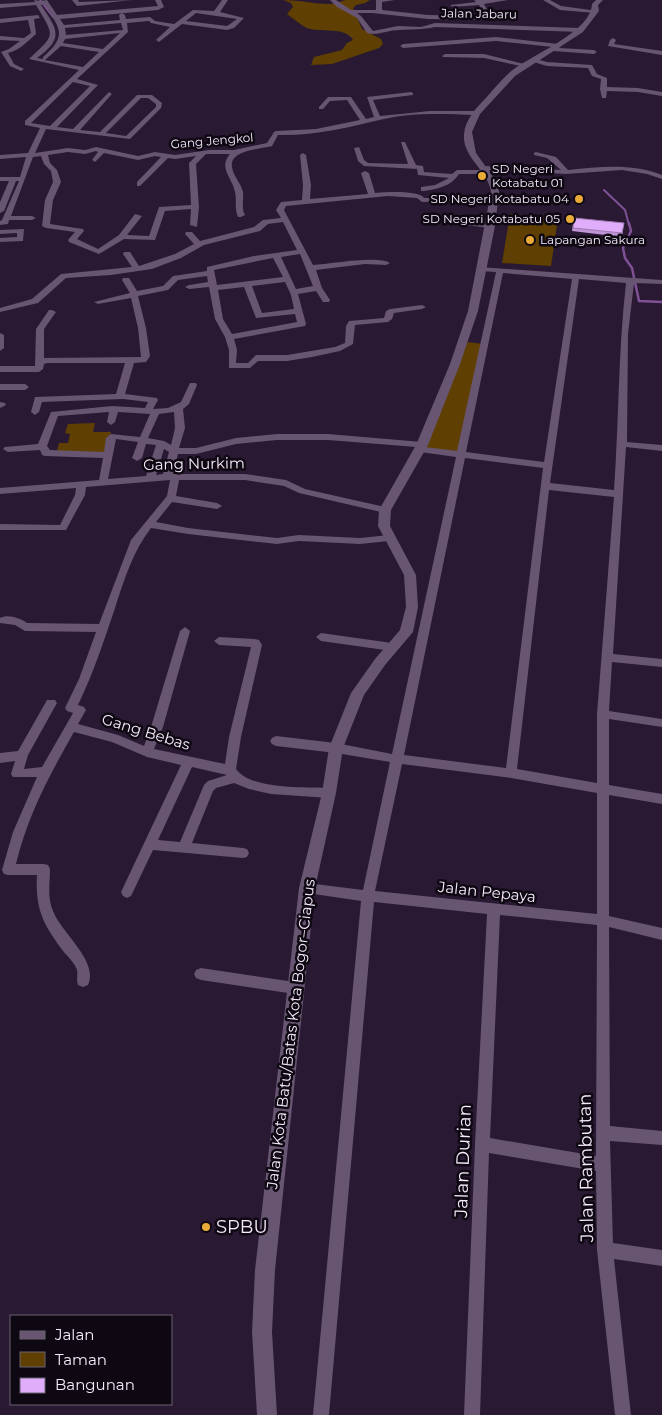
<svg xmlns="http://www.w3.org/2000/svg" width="662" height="1415" font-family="Montserrat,sans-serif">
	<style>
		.green { fill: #5f4002 }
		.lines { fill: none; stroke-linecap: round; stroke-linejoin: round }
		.stream-far1 { stroke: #7e5196; stroke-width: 2 }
		.stream { stroke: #7e5196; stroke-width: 2.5 }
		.minor { fill: #675571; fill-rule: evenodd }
		.secondary { fill: #675571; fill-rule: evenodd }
		.wall { fill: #c095d7 }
		.building { fill: #dfadfa; stroke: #9c79af }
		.poi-dot { fill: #eaaa38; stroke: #0e0812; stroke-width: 2 }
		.labels { text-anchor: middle; stroke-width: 5; stroke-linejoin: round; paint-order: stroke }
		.far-street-label { font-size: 12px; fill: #f6ebfc; stroke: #0e0812 }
		.far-poi-label { font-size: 12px; fill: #f6ebfc; stroke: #0e0812; text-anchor: start }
		.street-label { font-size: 15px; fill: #f6ebfc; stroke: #0e0812 }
		.near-street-label { font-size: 18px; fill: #f6ebfc; stroke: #0e0812 }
		.near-poi-label { font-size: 18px; fill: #f6ebfc; stroke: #0e0812; text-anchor: start }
	</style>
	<rect width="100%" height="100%" fill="#291932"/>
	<g class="green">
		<path d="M283 0C300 0 314 4 330 4 336 4 341 1 346 0 354 0 362 0 370 0L365 3 356 5 353 8 362 29 381 39 383 44 379 48 332 64 311 65 314 57 342 50 347 43 353 40C345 26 320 33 307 28 304 27 290 16 287 14L293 7 291 3Z"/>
		<path d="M510 214 558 218 551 266 502 263Z"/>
		<path d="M467 342 483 344 458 452 422 447 451 385Z"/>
		<path d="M95 423 93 432H111L106 455H56L59 443H68L70 434 65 433 68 424Z"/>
	</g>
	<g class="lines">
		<g class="stream-far1">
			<path d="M40 0 53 17"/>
			<path d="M604 190 625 210 629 225"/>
		</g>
		<path class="stream" d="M629 223 631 231 623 248 625 258 632 268 639 301 662 302"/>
		<g class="minor">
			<path d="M34 0 40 1 47 0 57 15 158 6 155 0H161L164 7 158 10 60 19 64 25 120 20 119 15 122 13 125 15 126 19 150 17 155 21 174 24 193 10 214 11 222 0H228L220 12 244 18 234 28 227 30 182 24 159 42 156 40 157 39 170 27 151 23 149 21 127 23 128 32 77 79 98 85 57 127 73 129 109 92 112 94 111 95 80 130 100 132 137 95H152L162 103 161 108 130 139 46 129 35 153 68 148 85 150 96 147 138 156 155 152 175 155 209 150H234L267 143 274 132 276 131 316 129 360 120 347 100 330 101 323 109H319V107L328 97H351L366 119 374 117 367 97 411 92 413 93V95L373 100 380 116 430 111H476L479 113 476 115C446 114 414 112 384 119 350 127 314 136 278 135L272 146C261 149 229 150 232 167 233 176 241 183 243 192 244 200 241 208 245 215L241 217H238C234 208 237 201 235 192 232 177 218 168 230 154H206L196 164 199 207 197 227 190 225 191 209 165 211 155 240 124 239 99 254 69 242 68 240 75 232 46 228 42 226 45 200 53 182 51 171 44 164 41 156 33 157 11 216H32L36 218 32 220H9L8 224 0 225V221L2 220 19 181H16L4 211 0 213V202L9 181H0V177H20L26 157 0 159V155L28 153 40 128 25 125V121L79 70 29 59C56 34 55 37 36 5L0 8V4L35 2ZM44 4C60 29 68 35 43 57V59L37 58C65 38 57 29 41 5ZM196 13 237 19 227 26 186 21ZM121 23 123 30 66 35 65 28ZM120 33 103 49 63 43 65 39ZM61 46 99 52 83 67 45 60ZM73 82 90 86 50 126 31 123ZM141 98H148L156 104V107L126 136 106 133ZM96 151 98 152 92 160 95 162 104 153 138 160 155 156 161 157 137 182V186H140L168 158 175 159 196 156 189 163 191 205 159 207 149 236 127 235 142 216 135 214 119 235 98 249 77 239 84 231 83 229 50 224 53 200 61 182 57 170 50 163 48 155 68 152 85 154Z"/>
			<path d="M72 0H78L79 2 132 0 77 6Z"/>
			<path d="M330 0H336L351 10H376V0H395L382 2V10L428 15 485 16 479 5 453 7 450 5 476 2 474 0H508L484 4 491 16 494 18 491 20 428 19 372 13H357L361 16 373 31 398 26 421 27 435 23 580 28 583 30 580 32 435 27C422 30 412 29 399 30 388 30 378 36 367 33L357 18 337 7Z"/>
			<path d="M543 0H550L561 6 598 11 595 13 560 10Z"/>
			<path d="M38 15 40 18 34 19 36 34C29 40 19 51 8 53L14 64 24 69 21 71 10 66 1 52 9 49 20 41 0 40V36L24 38 31 33 28 20 0 23V19Z"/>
			<path d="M496 37 558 44 561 46 559 48 594 50 597 52 594 54 553 51 550 49 553 47 496 41 403 48 400 46 403 44Z"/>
			<path d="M613 38 616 40 614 44 662 51V55L608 46 610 40Z"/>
			<path d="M445 54H484L528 65 525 67 484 58 443 57 442 56Z"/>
			<path d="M532 58 547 62 592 65 597 74 607 78V87L638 88 662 92V96L638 92 607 91 606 98H602L600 89 601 79 592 76 588 68 547 66 530 61 529 60Z"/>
			<path d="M401 142H405L416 165 423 166 424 172 452 174 457 170H483L481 168 484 166 561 170 547 158 534 155V153L536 152 556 157 568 170C600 167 631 163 662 175V179L647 174 622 170 566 174 489 170 491 172 487 174H459C452 186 437 189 424 191H421V187L435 185 449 178 418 175 417 169 364 166 358 161 354 148 359 147 364 160 368 163 408 164Z"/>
			<path d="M303 153 306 155 311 185 310 199 368 194 361 173 365 171 369 173 375 193C385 192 419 190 424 198L455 197 493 201 497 203 493 205 455 201 422 202 417 198 388 196 286 206 284 210 313 265C330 264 378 255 390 263L386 265 365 264 316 270 322 288 330 300 329 302H323L316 291 298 294 306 324 305 326 234 339 237 350 236 363H248L256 355H287L335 347 345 343 346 326 349 321 384 318 386 311 390 309 422 305 426 307 422 309 394 313 392 319 388 322 355 325 353 344 340 351 312 357 287 361H258L250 368H229V350L225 337 215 319 209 287 189 289 185 287 189 285 208 282 207 276 178 280 168 290 138 296 146 328 150 356 146 362 134 363 125 394 157 398 158 400 153 409 168 408 181 402 190 383H196L197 385 189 404 183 409 185 428 179 448H196L236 438 277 434H328L422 442 425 443V447L457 451 496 272 480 271V267L662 280V284L634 283 628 334 627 442 662 445V451L626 447 613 654 662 659V667L612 662 609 711 662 719V727L609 719V785L662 794V804L609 795V916L662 928V940L609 927 610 1126 662 1131V1145L610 1141 613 1243 662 1250V1266L614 1259 631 1415H615L597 1250 596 1171 489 1153 480 1415H464L475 1144 487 914 374 902 329 1415H313L361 901 307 893 303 892 301 888 303 884 307 883 363 890 390 762 336 753 276 746 272 744 270 741 272 738 276 736 336 743 392 754 456 457 420 452 417 451 416 447 328 440H277L236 444 196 454H178L173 474H245L286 480 305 489 385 507 390 510 385 513 299 493 284 486 245 480H179L176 496 217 503 222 506 217 509 172 502 156 522 188 528 277 538 299 535 360 538 389 535 394 538 389 541 360 544 299 541 277 544 188 534 151 528C133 551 124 580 115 608 104 641 93 674 78 705L84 707 86 710 78 724 118 735 144 746 151 727 180 631 185 627 190 631 163 727 154 749 225 764 229 737 251 647 219 645 214 641 219 637 255 639 259 640 262 645 241 737 236 769C251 790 305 787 329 788L333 790 335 793 333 796 329 798 271 794 249 789 234 783 216 788 213 791 192 843 243 848 247 849 249 853 247 857 243 858 153 850 131 896 127 898 123 896 121 892 181 765 147 757 112 742 74 732C50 774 27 817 16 864H44L48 865 50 869C50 884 47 897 53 911 62 934 99 961 88 985L83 987 78 985C76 980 78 975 77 970 75 963 67 956 63 951 43 924 35 909 37 875H8L4 874 2 870 13 832 37 777H13L11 774 15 761 0 763V753L18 751 47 700H55L57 703 28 755 24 769 42 767 73 713 67 711 65 708 79 679 96 632 25 631 15 625 0 623V618C8 614 20 618 27 623L99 624 131 540 167 496 170 480 86 487 85 495 66 530H0V524L60 525 75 495 76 488 0 494V488L99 480 103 458 45 456 42 455 40 450 8 452 3 449 5 447 38 444 51 412 112 406 145 408 148 402 123 399 42 402 39 412 35 415 31 412 35 397 116 394 125 363H47L44 364 43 369 39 372H0V366H35L36 329 49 310H52L56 312 44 329V358L141 357 138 328 131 298 98 304 94 302 130 293 122 280 123 278H129L137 291 163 286 173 276 207 271V267L254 256 297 250 283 222 268 224 260 231 204 245 181 258 152 269 111 275 66 278 38 303 0 312V308L32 299 61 274 132 267 123 254 124 252H130L139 266 175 254 194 244 185 234 186 232H192L200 241 254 227 263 220 281 218 276 210 281 202 302 200 303 185 300 155ZM300 254 313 286 296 289 281 257ZM273 258 283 277 217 285 214 270ZM503 273 572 279 544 462 466 452ZM579 279 626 283C618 352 619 421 614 490L550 483ZM285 282 291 295 294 309 262 313 252 286ZM244 287 256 318 295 314 297 322 232 334 223 319 218 290ZM109 412 107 422 111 425 115 422 118 412 150 414 140 437 111 434 106 438 104 452 50 450 47 446 58 416ZM174 412 175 428 171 445 164 441 148 438 159 414ZM116 439 138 442 132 458 137 461 142 458 146 444 156 445 146 476 108 479ZM164 449 169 452 163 474 156 475ZM465 458 543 468 506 768 404 755ZM549 490 614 497 597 714V783L517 769ZM402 764 511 778 597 793V914L375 891ZM192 767 227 775 208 781 204 785 180 842 158 840ZM500 915 597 925 596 1156 490 1138Z"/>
			<path d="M454 220 490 224 494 226 490 228 457 224 453 222Z"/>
			<path d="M24 229 23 241 0 242V238L17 237V233L0 234V230Z"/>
			<path d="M0 333 4 335V348L0 351Z"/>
			<path d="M0 384H25L29 387 25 390H0Z"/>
			<path d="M0 402 5 403 6 405 0 408Z"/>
			<path d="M321 633 392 643 397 647 392 651 321 641 316 637Z"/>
			<path d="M201 968 295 982 300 984 302 988 300 992 295 994 201 980 196 978 194 974 196 970Z"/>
		</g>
		<path class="secondary" d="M596 0H603L598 5 599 11 583 32 515 76 480 114 472 132 476 153 498 184 499 192 495 226 478 311 460 364 428 445 391 510 390 526 416 575 418 607 413 632 385 665 364 695 343 748 336 793 315 888 275 1270 272 1332 277 1415H257L252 1332 255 1270 299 888 322 793 329 748 351 693 375 659 400 630 406 607 404 575 378 526 379 510 416 445 450 364 468 311 491 192C488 170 462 158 464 134 465 120 476 108 485 99 493 90 500 81 509 73 528 56 591 33 592 4Z"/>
	</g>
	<path class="wall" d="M574 218 624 223 622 237 572 231Z"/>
	<path class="building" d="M574 218 624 223 622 233 573 228Z"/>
	<g class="poi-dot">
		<circle cx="482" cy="176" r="5"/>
		<circle cx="579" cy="199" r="5"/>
		<circle cx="570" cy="219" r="5"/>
		<circle cx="530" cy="240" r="5"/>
		<circle cx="206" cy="1227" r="5"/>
	</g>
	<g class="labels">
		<g class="far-street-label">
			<text transform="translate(479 14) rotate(1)" y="4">Jalan Jabaru</text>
			<text transform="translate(212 141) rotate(-5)" y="4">Gang Jengkol</text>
		</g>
		<g class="far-poi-label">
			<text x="492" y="173">SD Negeri<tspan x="492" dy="14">Kotabatu 01</tspan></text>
			<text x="569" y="203" text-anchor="end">SD Negeri Kotabatu 04</text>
			<text x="560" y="223" text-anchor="end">SD Negeri Kotabatu 05</text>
			<text x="540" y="244">Lapangan Sakura</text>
		</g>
		<g class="street-label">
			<text transform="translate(194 464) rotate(-1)" y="5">Gang Nurkim</text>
			<text transform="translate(146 732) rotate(17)" y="5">Gang Bebas</text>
			<text transform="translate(487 892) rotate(6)" y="5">Jalan Pepaya</text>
			<text transform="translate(291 1034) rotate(-83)" y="5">Jalan Kota Batu/Batas Kota Bogor–Ciapus</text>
		</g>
		<g class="near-street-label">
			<text transform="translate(463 1161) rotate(-88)" y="6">Jalan Durian</text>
			<text transform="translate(586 1168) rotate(-91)" y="6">Jalan Rambutan</text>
		</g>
		<g class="near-poi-label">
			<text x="216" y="1233">SPBU</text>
		</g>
	</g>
	<rect x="10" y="1315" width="162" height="90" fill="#0e0812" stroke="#6b6370"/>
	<rect x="20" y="1331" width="25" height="8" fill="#675571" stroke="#6b6370"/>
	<text x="55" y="1340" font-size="15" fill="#f6ebfc">Jalan</text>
	<rect x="20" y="1352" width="25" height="15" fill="#5f4002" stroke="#6b6370"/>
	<text x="55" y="1365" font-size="15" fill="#f6ebfc">Taman</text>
	<rect x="20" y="1378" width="25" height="15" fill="#dfadfa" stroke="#6b6370"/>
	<text x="55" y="1390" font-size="15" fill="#f6ebfc">Bangunan</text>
</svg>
